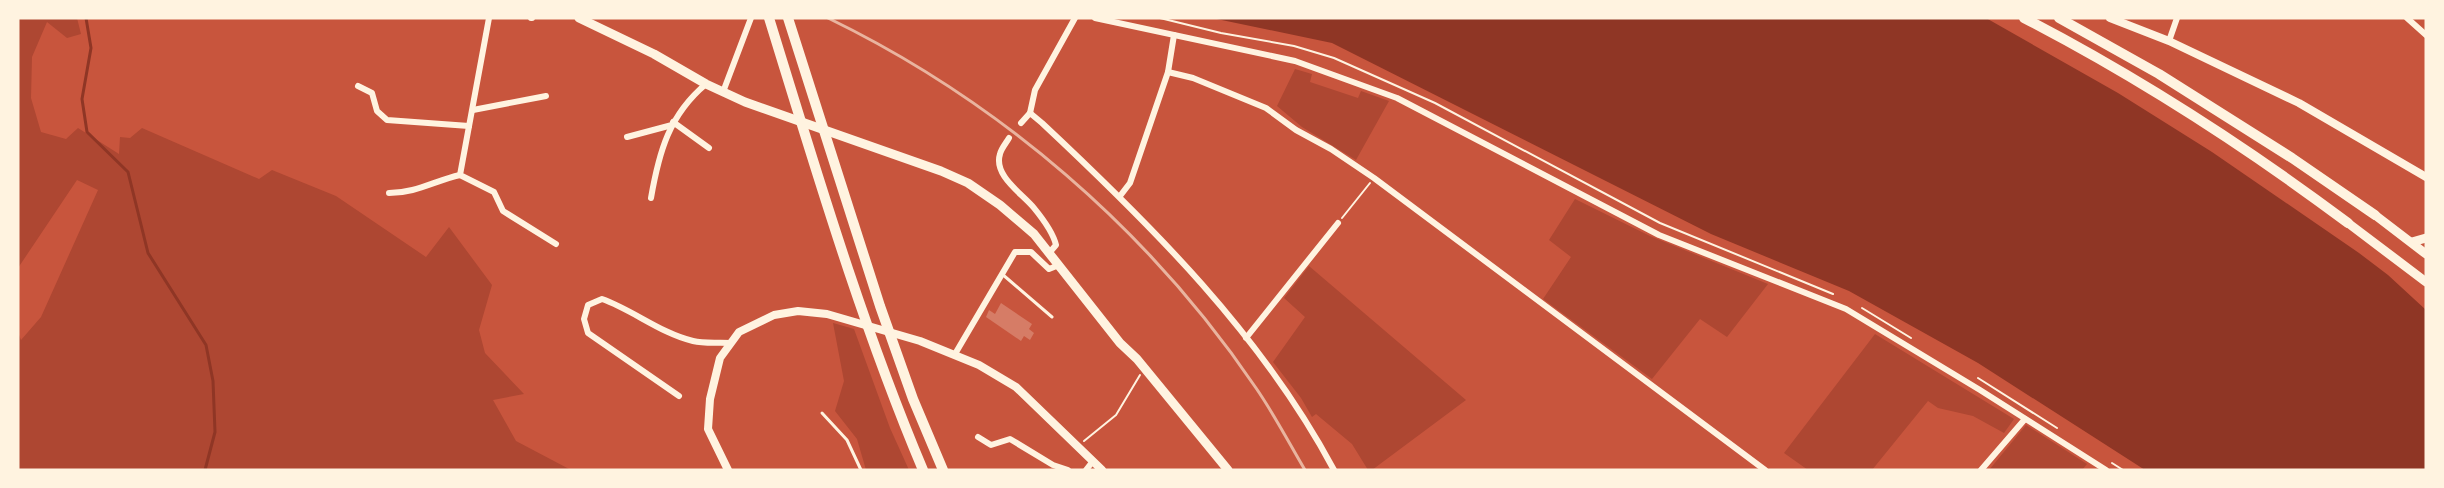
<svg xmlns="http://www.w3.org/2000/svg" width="2444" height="488" font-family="'Nunito Sans',sans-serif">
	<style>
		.green { fill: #ae4732 }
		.water { fill: #8f3625 }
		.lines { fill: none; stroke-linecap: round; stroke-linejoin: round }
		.stream { stroke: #8f3625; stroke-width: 3 }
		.building { fill: #d67c66 }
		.path { stroke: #fff3e0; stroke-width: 2 }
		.service { stroke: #fff3e0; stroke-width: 3 }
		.minor { stroke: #fff3e0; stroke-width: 6 }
		.secondary { stroke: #fff3e0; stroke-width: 8 }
		.primary { stroke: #fff3e0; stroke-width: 9 }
		.trunk { stroke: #fff3e0; stroke-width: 10 }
		.motorway { stroke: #fff3e0; stroke-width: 10 }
		.rail { stroke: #e9b49f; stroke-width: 3 }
	</style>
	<rect width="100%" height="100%" fill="#c8553d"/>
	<g class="green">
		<path d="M18 18H77L81 34 67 38 47 22 32 57 31 98 41 132 66 139 78 128 119 154 120 137 130 138 142 128 259 179 272 170 336 196 426 257 449 227 492 285 479 330 485 353 524 394 493 400 516 441 571 470H18V332L21 340 41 317 98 190 77 180 18 268Z"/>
		<path d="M1295 69 1312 74 1310 82 1358 98 1361 91 1389 101 1356 160 1302 127 1277 106Z"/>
		<path d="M1575 199 1650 236 1768 284 1727 337 1700 319 1652 379 1543 299 1571 257 1549 240Z"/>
		<path d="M1309 266 1466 400 1372 470H1368L1352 444 1316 414 1312 417 1301 398 1273 362 1305 317 1284 298Z"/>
		<path d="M833 323 854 329 890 428 909 470H866L857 439 835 411 844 381Z"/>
		<path d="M1875 334 2014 419 2004 433 1973 416 1938 408 1928 401 1872 470H1808L1784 453Z"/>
		<path d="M2026 425 2087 464 2082 470H1989Z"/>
	</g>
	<path class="water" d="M1212 18H1986L2118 93 2212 152 2359 253 2388 275 2426 310V470H2145L1978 363 1849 291 1711 234 1332 43Z"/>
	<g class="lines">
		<path class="stream" d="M86 18 91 48 82 99 87 132 128 172 148 253 206 345 213 381 215 432 205 470"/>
	</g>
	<path class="building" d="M1001 303 1032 324 1029 329 1034 333 1030 340 1024 336 1021 341 986 317 989 310 995 314Z"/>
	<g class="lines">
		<g class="path">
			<path d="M1160 18 1221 33 1294 46 1334 58 1435 103 1660 223 1833 294"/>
			<path d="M1342 218 1370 183"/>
			<path d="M1862 308 1911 338"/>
			<path d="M1978 378 2057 428"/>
			<path d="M1084 441 1116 415 1140 375"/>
			<path d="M2112 463 2123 470"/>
		</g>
		<g class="service">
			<path d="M1002 274 1052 317"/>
			<path d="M822 413 847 440 861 470"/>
		</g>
		<g class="minor">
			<path d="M489 18 460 175 494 192 503 211 556 244"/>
			<path d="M531 18H532"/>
			<path d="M1095 18 1295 61 1397 98 1659 235 1846 309 1980 390 2106 470"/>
			<path d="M2407 18 2426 35"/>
			<path d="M2169 41 2177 18"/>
			<path d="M1168 72 1193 78 1266 108 1296 130 1331 149 1374 178 1765 470"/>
			<path d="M358 86 372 93 377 111 387 120 469 126"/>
			<path d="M723 92 751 18"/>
			<path d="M473 110 546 96"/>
			<path d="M1030 113 1035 90 1075 18"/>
			<path d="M673 122 709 148"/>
			<path d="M1021 123 1030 113 1042 123C1152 226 1262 335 1334 470"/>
			<path d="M627 137 672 125"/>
			<path d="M1009 138C1006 143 1001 149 1000 154 993 176 1023 194 1034 208 1043 219 1053 232 1056 245L1050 252"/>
			<path d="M389 193C416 193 434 181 460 175"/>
			<path d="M1120 196 1130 183 1168 72 1174 35"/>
			<path d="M651 198C659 152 669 115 706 84"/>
			<path d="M1246 338 1338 223"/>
			<path d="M955 354 1015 252H1031L1049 269 1059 265"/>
			<path d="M679 396 588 333 584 319 588 305 602 299C633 310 660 333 693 341 705 344 719 342 731 343"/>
			<path d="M978 437 991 445 1010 439 1053 465 1068 470"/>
			<path d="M1086 470 1093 461"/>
			<path d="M1981 470 2025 419"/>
		</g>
		<g class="secondary">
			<path d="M2110 18 2169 41 2299 103 2426 177"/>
			<path d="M728 470 708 429 710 399 720 358 739 332 774 315 798 311 827 314 920 341 979 365 1016 387 1102 470"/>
		</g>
		<g class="primary">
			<path d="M579 18 654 54 706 84 745 102 941 171 968 183 1000 205 1034 234 1120 343 1137 359 1228 470"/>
			<path d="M2375 215 2426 254"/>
			<path d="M2348 223 2426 282"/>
			<path d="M2412 242 2426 238"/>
		</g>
		<g class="trunk">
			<path d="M2024 18C2138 77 2245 146 2348 223"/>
			<path d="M2059 18 2159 74 2292 158 2375 215"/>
		</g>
		<g class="motorway">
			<path d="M769 18C816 170 861 323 923 470"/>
			<path d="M788 18 880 306 913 399 943 470"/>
		</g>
		<path class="rail" d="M828 18C999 101 1149 230 1256 388 1274 414 1289 443 1305 470"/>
	</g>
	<rect width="2444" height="488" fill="none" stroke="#fff3e0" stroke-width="39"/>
</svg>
